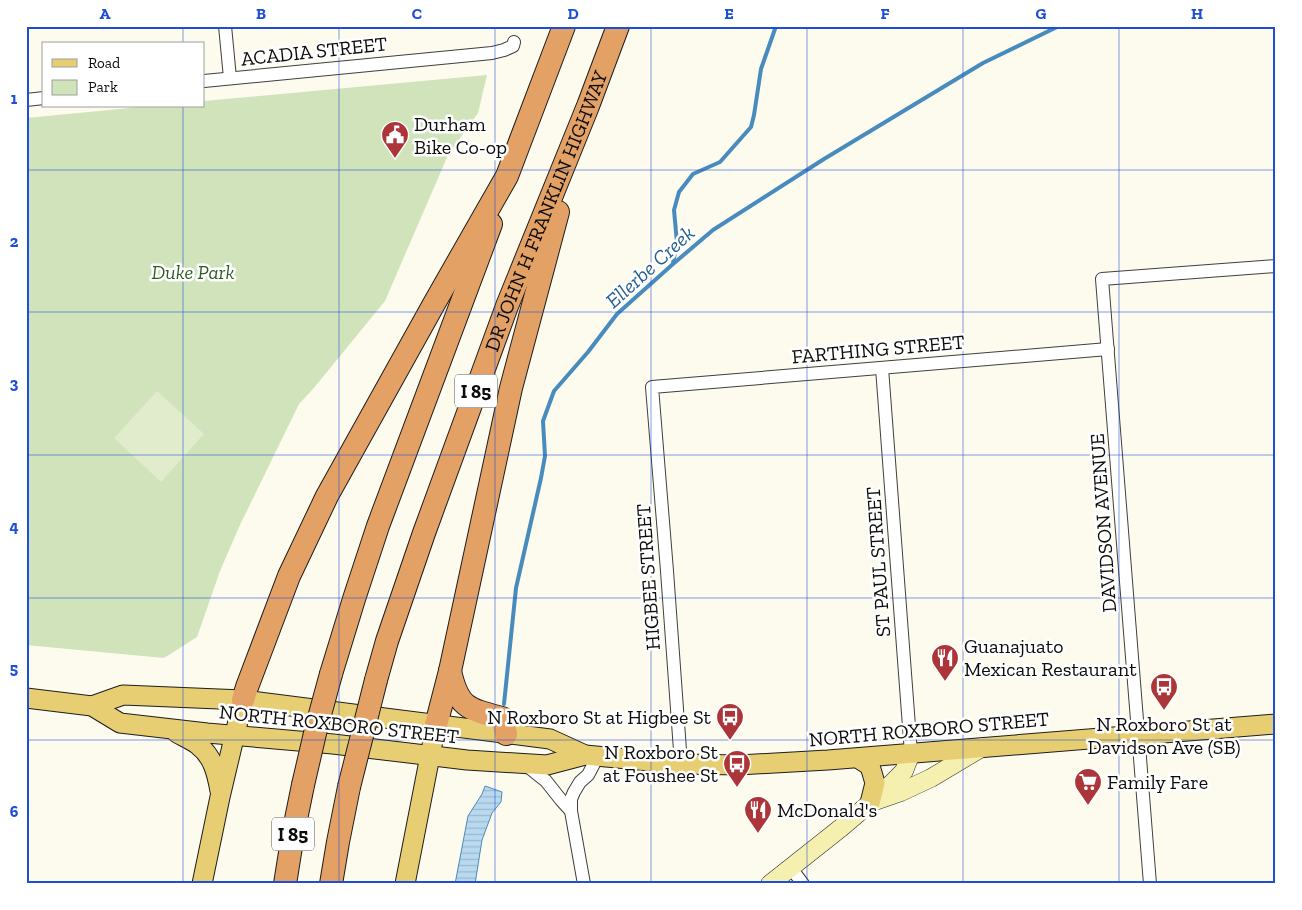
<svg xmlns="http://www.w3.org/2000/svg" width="1302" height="910" font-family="'Zilla Slab',serif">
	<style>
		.park { fill: #d0e3bb }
		.pitch { fill: #e0eccc }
		.water { fill: url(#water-rules); stroke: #488cbd }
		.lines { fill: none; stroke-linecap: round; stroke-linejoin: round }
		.stream { stroke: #488cbd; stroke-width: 4 }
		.minor-casing { stroke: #3f3f3f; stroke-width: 14 }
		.secondary-casing { stroke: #2e2e2e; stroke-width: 19 }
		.primary-casing { stroke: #1d1d1d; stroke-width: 21 }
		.motorway-casing { stroke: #1d1d1d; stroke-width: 24 }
		.minor { stroke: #fff; stroke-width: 12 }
		.secondary { stroke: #f5efb0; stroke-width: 18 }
		.primary { stroke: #e8ce72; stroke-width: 19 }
		.motorway { stroke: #e3a166; stroke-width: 22 }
		.motorway-bridge-casing { stroke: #1d1d1d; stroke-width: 24; stroke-linecap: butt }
		.motorway-bridge { stroke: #e3a166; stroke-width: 22 }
		.grid { fill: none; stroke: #1d4ed8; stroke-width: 1; stroke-opacity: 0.55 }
		.labels { text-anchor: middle; stroke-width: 5; stroke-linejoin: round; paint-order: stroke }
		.shield { fill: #fff; stroke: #555; stroke-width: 1 }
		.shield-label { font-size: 19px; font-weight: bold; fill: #0c0c0c }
		.street-label { font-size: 20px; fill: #0c0c0c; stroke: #fff }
		.poi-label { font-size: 20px; fill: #0c0c0c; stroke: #fff; text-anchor: start }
		.park-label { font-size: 20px; font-style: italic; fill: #2f5c25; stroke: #fff }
		.water-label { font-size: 21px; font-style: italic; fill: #255f8f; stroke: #fff }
		.neatline { fill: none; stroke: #1d4ed8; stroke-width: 2 }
		.grid-label { font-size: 16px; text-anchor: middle; font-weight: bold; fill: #1d4ed8 }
	</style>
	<defs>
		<pattern id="water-rules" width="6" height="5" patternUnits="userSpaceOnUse" patternTransform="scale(1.25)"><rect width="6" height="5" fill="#b8d9ef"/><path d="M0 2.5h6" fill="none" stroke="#9db9cc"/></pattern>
	</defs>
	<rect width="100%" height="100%" fill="#fdfaee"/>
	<path class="park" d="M487 75 478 113 448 155 385 301 313 389 299 404 239 527 220 571 197 637 164 658 26 645V118L151 106H204V101Z"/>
	<path class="pitch" d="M157 391 204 434 161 482 114 438Z"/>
	<path class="water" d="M485 786 502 792 501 802 492 813 482 840 475 884H455L468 816 482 794Z"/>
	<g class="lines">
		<g class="stream">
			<path d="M673 263 677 243 674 210 679 192 693 174 720 162 751 127 754 115 761 69 776 26"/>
			<path d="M504 704 516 588 541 478 545 456 543 421 554 391 588 352 617 314 673 264 713 230 824 159 983 63 1059 26"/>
		</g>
		<defs>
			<g id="minor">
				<path d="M225 26 230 78"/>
				<path d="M204 81 492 53 504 50 513 46 514 42"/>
				<path d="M26 100 44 98"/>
				<path d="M882 368 911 753"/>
				<path d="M681 764 667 571 652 387 1108 349"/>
				<path d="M526 765 546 781 561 800 571 811"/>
				<path d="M791 868 803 884"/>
				<path d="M584 884 571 811V799L574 792 580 782 588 775 598 756"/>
				<path d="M1150 884 1102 279 1276 266"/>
			</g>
			<g id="secondary">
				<path d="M878 800 901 792 931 778 983 747"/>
				<path d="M770 884 842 827 883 792 904 771 911 753"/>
			</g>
			<g id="primary">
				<path d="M26 698 92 706 120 723 207 733 333 744 467 760 547 765 585 755"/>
				<path d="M92 706 123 695 243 700 550 739 585 755 681 764 739 765 828 760 1276 724"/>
				<path d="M177 733C184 737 192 740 198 745 213 756 217 774 220 791"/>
				<path d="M858 758 870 766 875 783 870 803"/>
				<path d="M202 884 220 797 243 700"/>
				<path d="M405 884 436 725"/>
			</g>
			<g id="motorway">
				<path d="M450 671C458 707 467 709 502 718L506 734"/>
				<path d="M331 674 354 599 378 526 491 224"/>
				<path id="s1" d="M376 680 387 641 424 533 507 306 588 106 618 26"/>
				<path d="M243 700 247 687 289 576 327 496 435 302 507 176 564 26"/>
				<path d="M436 725 450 671 511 388 558 212"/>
				<path d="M285 884 293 834 303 785"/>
				<path d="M331 884 338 842 349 787"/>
			</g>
		</defs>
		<use href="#minor" class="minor-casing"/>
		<use href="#secondary" class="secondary-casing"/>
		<use href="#primary" class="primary-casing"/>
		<use href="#motorway" class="motorway-casing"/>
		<use href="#minor" class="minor"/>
		<use href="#secondary" class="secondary"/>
		<use href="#primary" class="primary"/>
		<use href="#motorway" class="motorway"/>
		<defs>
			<g id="motorway-bridge">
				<path d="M303 785 316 729 331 674"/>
				<path d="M349 787 376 680"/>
			</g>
		</defs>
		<use href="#motorway-bridge" class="motorway-bridge-casing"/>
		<use href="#motorway-bridge" class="motorway-bridge"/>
	</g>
	<path class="grid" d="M183 26V44M339 26V884M495 26V884M651 26V884M807 26V884M963 26V884M1119 26V884M183 106V884M26 170H1276M26 312H1276M26 455H1276M26 598H1276M26 740H1276"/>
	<defs>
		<symbol id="civic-pin" viewBox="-11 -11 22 30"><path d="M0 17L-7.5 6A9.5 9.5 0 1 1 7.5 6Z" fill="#ac3539" stroke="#fff"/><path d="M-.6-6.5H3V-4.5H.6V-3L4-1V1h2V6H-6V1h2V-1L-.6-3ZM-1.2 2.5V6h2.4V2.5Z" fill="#fff"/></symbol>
		<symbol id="restaurant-pin" viewBox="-11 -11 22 30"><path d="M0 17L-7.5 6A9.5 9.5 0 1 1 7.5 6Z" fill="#ac3539" stroke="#fff"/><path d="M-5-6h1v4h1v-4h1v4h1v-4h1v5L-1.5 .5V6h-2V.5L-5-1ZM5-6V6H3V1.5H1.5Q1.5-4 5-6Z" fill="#fff"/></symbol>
		<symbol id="bus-pin" viewBox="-11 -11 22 30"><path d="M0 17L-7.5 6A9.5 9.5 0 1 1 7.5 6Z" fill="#ac3539" stroke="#fff"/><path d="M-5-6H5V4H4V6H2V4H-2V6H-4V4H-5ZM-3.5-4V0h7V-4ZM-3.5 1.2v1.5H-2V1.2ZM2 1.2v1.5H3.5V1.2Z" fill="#fff"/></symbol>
		<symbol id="supermarket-pin" viewBox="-11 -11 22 30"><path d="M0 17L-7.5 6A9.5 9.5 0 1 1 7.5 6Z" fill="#ac3539" stroke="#fff"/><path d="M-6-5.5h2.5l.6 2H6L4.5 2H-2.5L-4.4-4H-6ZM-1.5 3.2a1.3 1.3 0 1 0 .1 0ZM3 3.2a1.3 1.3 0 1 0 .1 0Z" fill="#fff"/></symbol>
	</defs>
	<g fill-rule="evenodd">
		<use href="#civic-pin" x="379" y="119" width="32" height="43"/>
		<use href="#restaurant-pin" x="929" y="642" width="32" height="43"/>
		<use href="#bus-pin" x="1148" y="671" width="32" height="43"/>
		<use href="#bus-pin" x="714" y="701" width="32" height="43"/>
		<use href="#bus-pin" x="721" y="748" width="32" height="43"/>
		<use href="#supermarket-pin" x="1072" y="766" width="32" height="43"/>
		<use href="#restaurant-pin" x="742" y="794" width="32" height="43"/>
	</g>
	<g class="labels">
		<g class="shield">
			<rect x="455" y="374.5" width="42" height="33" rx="4"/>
			<rect x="272" y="817.5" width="42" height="33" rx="4"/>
		</g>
		<g class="shield-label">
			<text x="476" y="398">I 85</text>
			<text x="293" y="841">I 85</text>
		</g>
		<g class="street-label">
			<text transform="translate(314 51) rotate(-6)" y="7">ACADIA STREET</text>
			<text dy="7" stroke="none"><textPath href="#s1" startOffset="499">DR JOHN H FRANKLIN HIGHWAY</textPath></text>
			<text transform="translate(878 349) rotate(-5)" y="7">FARTHING STREET</text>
			<text transform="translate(1103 523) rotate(-94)" y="7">DAVIDSON AVENUE</text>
			<text transform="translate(878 562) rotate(-94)" y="7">ST PAUL STREET</text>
			<text transform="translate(648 577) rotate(-94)" y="7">HIGBEE STREET</text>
			<text transform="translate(339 724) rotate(6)" y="7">NORTH ROXBORO STREET</text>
			<text transform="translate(929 729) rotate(-5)" y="7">NORTH ROXBORO STREET</text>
		</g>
		<g class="poi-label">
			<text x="414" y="131">Durham<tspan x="414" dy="23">Bike Co-op</tspan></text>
			<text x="964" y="653">Guanajuato<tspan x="964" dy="23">Mexican Restaurant</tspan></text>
			<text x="711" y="724" text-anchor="end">N Roxboro St at Higbee St</text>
			<text x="1164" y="731" text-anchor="middle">N Roxboro St at<tspan x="1164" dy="23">Davidson Ave (SB)</tspan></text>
			<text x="718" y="759" text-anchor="end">N Roxboro St<tspan x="718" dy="23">at Foushee St</tspan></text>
			<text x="1107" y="789">Family Fare</text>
			<text x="777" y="817">McDonald's</text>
		</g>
		<g class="park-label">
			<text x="193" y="279">Duke Park</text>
		</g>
		<g class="water-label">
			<text transform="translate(650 267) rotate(-42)" y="7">Ellerbe Creek</text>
		</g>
	</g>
	<rect width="1302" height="910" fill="none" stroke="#ffffff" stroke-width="55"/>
	<rect x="42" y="42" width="162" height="65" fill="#ffffff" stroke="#9e9e9e"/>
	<rect x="52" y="59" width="25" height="8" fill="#e8ce72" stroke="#9e9e9e"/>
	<text x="88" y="68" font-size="15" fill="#0c0c0c">Road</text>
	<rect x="52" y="80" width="25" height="15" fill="#d0e3bb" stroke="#9e9e9e"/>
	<text x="88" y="92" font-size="15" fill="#0c0c0c">Park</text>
	<rect x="28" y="28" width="1246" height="854" class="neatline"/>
	<g class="grid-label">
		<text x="105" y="19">A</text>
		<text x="261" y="19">B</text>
		<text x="417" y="19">C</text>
		<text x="573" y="19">D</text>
		<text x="729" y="19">E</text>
		<text x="885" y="19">F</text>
		<text x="1041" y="19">G</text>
		<text x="1197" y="19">H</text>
		<text x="14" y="104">1</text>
		<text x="14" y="247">2</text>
		<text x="14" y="389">3</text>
		<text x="14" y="532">4</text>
		<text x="14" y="674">5</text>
		<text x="14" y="817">6</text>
	</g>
</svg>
